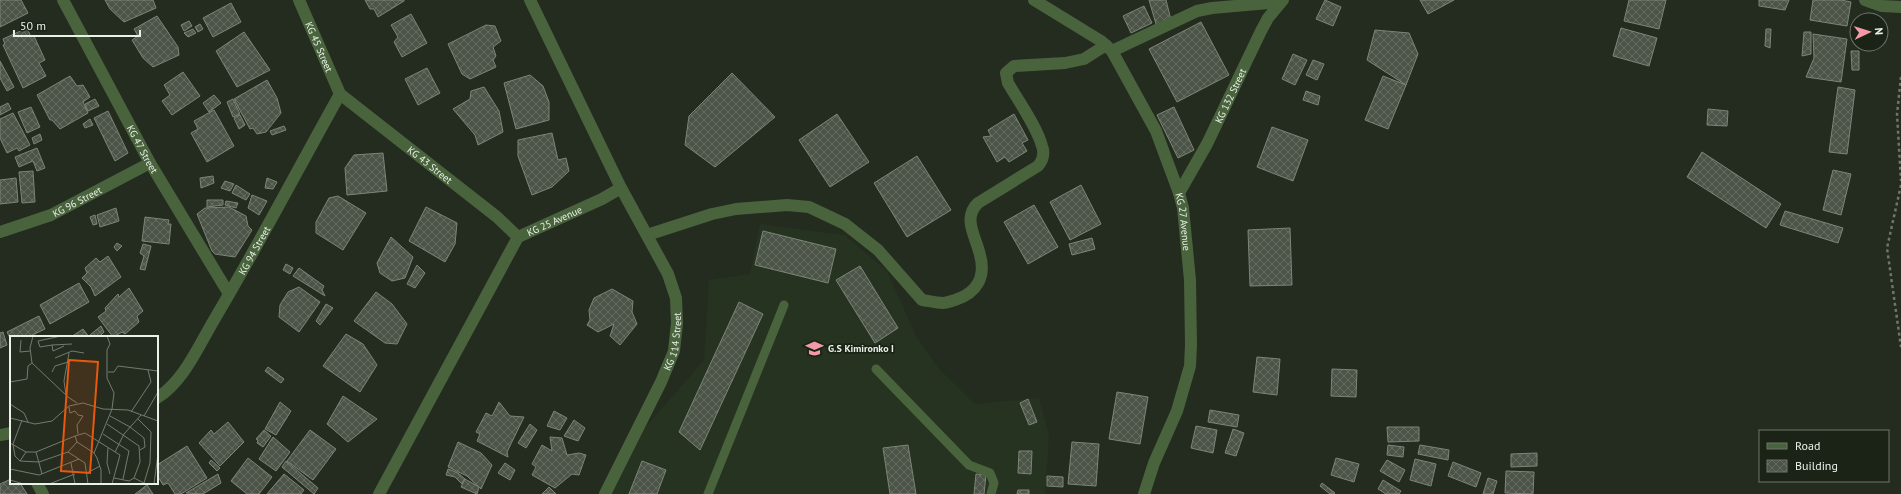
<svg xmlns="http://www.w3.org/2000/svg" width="1901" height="494" font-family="'PT Sans',sans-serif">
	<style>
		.built { fill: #273321 }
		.building { fill: url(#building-cross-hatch); stroke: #7c8677 }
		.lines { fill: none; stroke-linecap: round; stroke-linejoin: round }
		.path { stroke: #6f766b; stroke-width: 2.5; stroke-dasharray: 3 3; stroke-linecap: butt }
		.service { stroke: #49633d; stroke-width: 9 }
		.minor { stroke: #49633d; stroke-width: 12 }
		.labels { text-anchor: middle; stroke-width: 3.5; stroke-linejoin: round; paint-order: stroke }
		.street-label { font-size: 10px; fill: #ebf0e8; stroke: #1b2317 }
		.poi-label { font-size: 10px; font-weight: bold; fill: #ebf0e8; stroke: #1b2317; text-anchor: start }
		.inset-road { fill: none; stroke: #747a70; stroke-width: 1 }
		.view { fill: #e8590c; fill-opacity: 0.15; stroke: #e8590c; stroke-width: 2 }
		.inset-edge { fill: none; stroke: #ebf0e8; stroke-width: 2 }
	</style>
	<defs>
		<pattern id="building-cross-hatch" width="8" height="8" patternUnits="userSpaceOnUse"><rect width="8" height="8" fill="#4b5447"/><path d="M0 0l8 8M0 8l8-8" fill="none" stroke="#656d62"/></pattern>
	</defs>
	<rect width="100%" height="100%" fill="#242c20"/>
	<path class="built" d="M760 224 844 235 887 271 916 336 939 369 975 404 1039 398 1049 435 1045 494H611L632 443 704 360 709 280 750 274Z"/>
	<g class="building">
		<path d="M0 0H21L28 13 0 27Z"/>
		<path d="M105 0H153L156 8 124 22 110 9Z"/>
		<path d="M365 0H404V1L378 17 374 9H370Z"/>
		<path d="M1149 0H1166L1171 20 1156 24Z"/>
		<path d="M1325 0 1341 7 1333 26 1316 19Z"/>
		<path d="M1420 0H1454L1428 14Z"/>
		<path d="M1629 0H1666L1659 29 1624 21Z"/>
		<path d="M1759 0H1789L1785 10 1759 6Z"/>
		<path d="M1813 0H1841L1851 2 1847 26 1810 20Z"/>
		<path d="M231 3 241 22 213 37 203 18Z"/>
		<path d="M1144 6 1152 23 1131 33 1123 16Z"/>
		<path d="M411 14 427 43 402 57 394 42 398 37 391 25Z"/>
		<path d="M157 16 178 47 179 55 153 67 143 58 132 40 138 36 134 29Z"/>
		<path d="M189 21 192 26 184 31 181 25Z"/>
		<path d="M1201 22 1229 75 1177 102 1149 49Z"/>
		<path d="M200 24 203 29 198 32 195 27Z"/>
		<path d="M486 25 495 26 501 41 493 47 496 56 493 60 496 67 470 79 462 74 448 44Z"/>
		<path d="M27 28 31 37 34 36 45 60 39 63 46 76 23 88 3 45 5 44 3 39Z"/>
		<path d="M1621 28 1657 38 1649 66 1613 56Z"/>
		<path d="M193 29 196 33 188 37 184 33Z"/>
		<path d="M1766 29H1771L1770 48 1765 46Z"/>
		<path d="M1375 30 1409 33 1418 54 1406 85 1367 60Z"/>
		<path d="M244 32 270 70 237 87 216 51Z"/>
		<path d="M1804 32H1811V54L1802 56Z"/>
		<path d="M1813 34 1847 39 1841 82 1806 77 1814 58Z"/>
		<path d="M1851 51H1859V70H1852Z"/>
		<path d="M1293 54 1307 60 1295 85 1282 79Z"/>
		<path d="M1313 60 1324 64 1317 80 1306 75Z"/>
		<path d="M0 61 14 87 7 91 0 78Z"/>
		<path d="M427 68 440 93 418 105 405 79Z"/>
		<path d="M183 72 200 96 172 115 162 101 170 95 164 85Z"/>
		<path d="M732 73 775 117 715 167 685 145 689 116Z"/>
		<path d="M530 75 543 86 549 102V120L516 129 504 83Z"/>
		<path d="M70 76 77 86 83 85 90 97 83 102 88 113 60 129 52 120H50L37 95Z"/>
		<path d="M1383 76 1406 85 1388 129 1365 120Z"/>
		<path d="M267 80 277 98 281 113 266 132 257 134 253 128 250 129 234 99Z"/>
		<path d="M484 87 499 111 503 132 478 145 475 135 453 109 470 99 471 91Z"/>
		<path d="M1838 87 1855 90 1847 154 1829 152Z"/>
		<path d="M1306 91 1320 96 1318 105 1303 100Z"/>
		<path d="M214 95 221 103 209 112 203 103Z"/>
		<path d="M95 99 99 106 88 111 85 104Z"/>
		<path d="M233 99 240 114 233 117 227 102Z"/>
		<path d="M8 103 11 109 0 115V107Z"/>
		<path d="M31 107 40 127 27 133 18 112Z"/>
		<path d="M1174 107 1194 150 1178 158 1157 115Z"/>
		<path d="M1708 109 1728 111 1727 126 1707 125Z"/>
		<path d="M214 110 234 146 207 162 191 133 198 129 194 121Z"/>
		<path d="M108 111 128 153 115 161 94 118Z"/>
		<path d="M13 113 30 145 19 151 17 148 7 153 0 138V119Z"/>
		<path d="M837 114 869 162 830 187 799 140Z"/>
		<path d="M1014 114 1028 140 1022 143 1027 151 1009 162 1005 157 997 162 983 137 991 136 988 130Z"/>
		<path d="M240 115 245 125 239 129 234 118Z"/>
		<path d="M90 119 93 125 85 128 83 124Z"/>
		<path d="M284 126 286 130 272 135 270 131Z"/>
		<path d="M1272 127 1308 140 1293 181 1257 167Z"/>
		<path d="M552 133 558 160 566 158 569 171 552 187 532 195 518 156V140Z"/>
		<path d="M40 134 42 140 34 144 32 138Z"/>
		<path d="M37 148 45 168 37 171 33 161 19 167 15 157Z"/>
		<path d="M1702 152 1781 204 1766 228 1687 177Z"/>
		<path d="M383 153 387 191 347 195 345 168 354 155Z"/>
		<path d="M917 156 951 210 907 237 874 183Z"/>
		<path d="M1833 170 1851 174 1841 215 1823 210Z"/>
		<path d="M33 171 35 202 22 203 19 172Z"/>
		<path d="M213 176 214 183 201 188 200 178Z"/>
		<path d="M16 178 18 202 0 204V180Z"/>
		<path d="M267 178 277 182 273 189 265 188Z"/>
		<path d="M225 181 234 184 230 191 221 188Z"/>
		<path d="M236 185 250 194 246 200 232 193Z"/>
		<path d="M1081 185 1101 224 1070 240 1050 202Z"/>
		<path d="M252 195 267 201 259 215 248 208Z"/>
		<path d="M338 196 366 213 343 250 316 233V222L329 198Z"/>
		<path d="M207 200H223V205L207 207Z"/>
		<path d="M226 201 238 203 236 208 225 205Z"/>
		<path d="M1034 205 1058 247 1028 264 1004 222Z"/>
		<path d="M229 207 246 216 248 226 252 230 235 257 215 254 212 251 197 214 205 208Z"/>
		<path d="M426 207 457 223 455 244 445 262 409 241Z"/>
		<path d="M116 208 119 221 100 227 97 215Z"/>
		<path d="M1785 211 1843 228 1838 243 1780 225Z"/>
		<path d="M95 215 97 224 93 225 90 217Z"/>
		<path d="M145 217 169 220 168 224H171L169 244 142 241Z"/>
		<path d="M1290 228 1292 285 1250 286 1248 230Z"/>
		<path d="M763 231 836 249 828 283 755 265Z"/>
		<path d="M391 237 413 257 405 278 392 281 380 273 377 263Z"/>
		<path d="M1092 238 1095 249 1072 255 1069 244Z"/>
		<path d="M117 243 122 246 117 251 114 247Z"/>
		<path d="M143 244 151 246 145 270 140 269 144 256 140 253Z"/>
		<path d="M108 256 121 277 95 296 91 287 82 278 87 273 85 268 96 258 100 262Z"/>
		<path d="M286 264 293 268 290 274 283 270Z"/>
		<path d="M417 265 425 273 415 288 407 284Z"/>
		<path d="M860 266 898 328 875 343 836 280Z"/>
		<path d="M299 268 324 286 322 290 325 296 293 276Z"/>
		<path d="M79 283 89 302 50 324 40 305Z"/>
		<path d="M299 287 320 302 299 332 279 317 280 305 288 292Z"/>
		<path d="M129 288 143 311 137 316 139 322 125 334 122 332 113 337 98 317 106 311 105 308 118 294 119 297Z"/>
		<path d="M612 289 633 301 632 312 637 324 620 345 610 336 614 324 598 332 587 325 590 320 589 310 594 298Z"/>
		<path d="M376 292 392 304 407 324 397 344 385 343 354 321Z"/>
		<path d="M739 302 763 314 700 450 679 432Z"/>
		<path d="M326 304 333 308 320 325 316 321Z"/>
		<path d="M39 316 45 329 28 337H11V340L7 332Z"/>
		<path d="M101 326 104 332 99 337H91L90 335Z"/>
		<path d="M83 329 89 337H71Z"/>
		<path d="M3 332 7 345 0 348V333Z"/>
		<path d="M346 334 363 344 377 365 360 392 323 366Z"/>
		<path d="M1257 357 1280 359 1277 395 1253 392Z"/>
		<path d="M268 367 284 379 281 383 265 371Z"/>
		<path d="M1332 369 1357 370 1356 397 1331 396Z"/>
		<path d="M1117 392 1148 397 1140 444 1109 439Z"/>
		<path d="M343 396 377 419 348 442 327 424Z"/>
		<path d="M1028 399 1037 422 1029 425 1020 403Z"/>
		<path d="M280 402 291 411 276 435 265 429Z"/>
		<path d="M499 402 510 416 524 417 507 452 508 457 477 441 480 434 476 432 486 413 492 416Z"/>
		<path d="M1210 410 1239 415 1237 427 1208 422Z"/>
		<path d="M554 411 567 418 560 430 547 426Z"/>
		<path d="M574 420 585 428 578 441 564 436Z"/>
		<path d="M228 422 244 442 220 466 199 443 211 430 214 434Z"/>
		<path d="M530 424 537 430 526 448 518 443Z"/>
		<path d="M1196 426 1217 430 1213 453 1191 448Z"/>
		<path d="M1387 427H1419V441L1388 442Z"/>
		<path d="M1233 429 1244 433 1236 456 1225 453Z"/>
		<path d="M264 430 271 436 263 447 257 443 258 440 256 439Z"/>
		<path d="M310 430 336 449 313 480 287 461Z"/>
		<path d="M273 437 290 452 276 471 259 459Z"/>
		<path d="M550 437 562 438 567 455 579 453 586 455 579 475 572 474 555 488 532 475 536 467 532 464 542 445 552 451Z"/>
		<path d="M458 442 481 453 492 465 481 489 467 476 448 467Z"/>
		<path d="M1072 442 1099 444 1096 486 1068 484Z"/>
		<path d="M908 445 916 494H890L883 448Z"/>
		<path d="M1388 445 1404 447 1403 457 1387 455Z"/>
		<path d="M1420 445 1449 450 1448 460 1418 454Z"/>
		<path d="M187 446 207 478 181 494H175L168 483 163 485 157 475V465Z"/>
		<path d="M1019 451H1032L1031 474 1018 473Z"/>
		<path d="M1537 453V466L1511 467V454Z"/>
		<path d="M248 458 272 477 259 494H247L231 481Z"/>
		<path d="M1336 458 1359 464 1354 482 1331 475Z"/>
		<path d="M1415 459 1436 464 1431 486 1410 480Z"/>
		<path d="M211 460 220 468 217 471 209 463Z"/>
		<path d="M1387 460 1405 470 1399 482 1380 471Z"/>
		<path d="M286 461 318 488 314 494 282 467Z"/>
		<path d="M642 461 666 470 657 494H629Z"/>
		<path d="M1453 462 1481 473 1476 487 1448 476Z"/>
		<path d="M505 463 515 470 510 480 498 473Z"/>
		<path d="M448 469 458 473 465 479 462 484 455 477 446 475Z"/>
		<path d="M1506 471 1534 472 1533 494 1505 493Z"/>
		<path d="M218 474 221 483 203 494 186 493Z"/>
		<path d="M284 474 304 490 301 494H267Z"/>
		<path d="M976 474 986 475 984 494H974Z"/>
		<path d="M1047 476 1063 477V487L1047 486Z"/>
		<path d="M1488 478 1497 481 1493 494H1483Z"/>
		<path d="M11 479V483H20L27 494H0V484Z"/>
		<path d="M465 479 479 487 477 494 461 487Z"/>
		<path d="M1383 480 1401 491 1399 494H1386L1378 489Z"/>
		<path d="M1322 483 1335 493 1334 494H1330L1320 486Z"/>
		<path d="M147 485 153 494H135Z"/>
		<path d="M549 487 556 494H542Z"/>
		<path d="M1018 490H1029V494H1017Z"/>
	</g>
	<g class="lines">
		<g class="path">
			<path d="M1901 77 1897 114 1901 181"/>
			<path d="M1901 185 1887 248 1901 347"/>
		</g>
		<g class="service">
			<path d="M876 369 969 465 990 473 994 483 991 494"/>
			<path d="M708 494 784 305"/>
		</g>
		<g class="minor">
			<path id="s1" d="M63 0 150 163 229 294"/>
			<path id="s2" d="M299 0 340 94 497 217 518 237"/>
			<path id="s3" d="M1034 0 1101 41 1112 51 1156 131 1179 193 1183 208 1190 280 1191 345 1190 366 1177 411 1154 463 1144 494"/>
			<path d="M1865 0 1882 6 1901 7"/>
			<path d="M1112 51 1197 11 1212 8 1281 2"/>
			<path id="s4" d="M1179 193 1207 144 1261 31 1268 18 1283 0"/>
			<path id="s5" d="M0 232 51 215 150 163"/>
			<path d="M647 235 712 214 736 209 787 205 809 207 845 224 878 250 922 300C929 301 936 303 943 303 947 303 951 301 955 300 977 293 986 277 980 255 976 237 962 218 978 203L1038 166C1043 160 1045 154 1042 146 1037 127 1018 100 1008 83L1006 73 1014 66 1065 63 1084 59 1106 45"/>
			<path id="s6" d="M157 398C184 381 198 347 214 320 258 246 298 169 340 94"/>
			<path d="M0 435 11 433"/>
			<path d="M37 483 43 494"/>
			<path id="s7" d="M379 494 518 237 602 199 621 188 530 0"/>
			<path id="s8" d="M605 494 661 382 674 351 677 323 676 298 668 274 621 188"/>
		</g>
	</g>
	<defs>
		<symbol id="school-bare" viewBox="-9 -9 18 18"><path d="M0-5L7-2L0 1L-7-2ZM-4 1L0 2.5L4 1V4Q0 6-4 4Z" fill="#f49aa6" stroke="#1b2317" stroke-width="2.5" paint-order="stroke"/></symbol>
	</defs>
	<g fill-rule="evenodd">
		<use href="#school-bare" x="802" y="336" width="25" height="25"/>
	</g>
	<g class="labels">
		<g class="street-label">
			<text dy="4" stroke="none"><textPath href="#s2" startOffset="51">KG 45 Street</textPath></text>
			<text dy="4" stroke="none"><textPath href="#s4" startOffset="110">KG 132 Street</textPath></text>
			<text dy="4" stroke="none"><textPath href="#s1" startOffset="169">KG 47 Street</textPath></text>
			<text dy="4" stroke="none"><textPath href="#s2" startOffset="217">KG 43 Street</textPath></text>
			<text dy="4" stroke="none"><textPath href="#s5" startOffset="83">KG 96 Street</textPath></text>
			<text dy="4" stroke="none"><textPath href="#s7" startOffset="332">KG 25 Avenue</textPath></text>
			<text dy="4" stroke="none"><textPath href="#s3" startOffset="280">KG 27 Avenue</textPath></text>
			<text dy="4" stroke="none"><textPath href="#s6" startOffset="178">KG 94 Street</textPath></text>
			<text dy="4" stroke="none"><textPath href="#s8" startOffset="168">KG 114 Street</textPath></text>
		</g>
		<g class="poi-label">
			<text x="828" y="352">G.S Kimironko I</text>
		</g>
	</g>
	<g transform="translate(10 336)">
		<rect width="148" height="148" fill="#242c20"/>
		<path class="inset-road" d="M23 0 20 12 22 27 58 61 67 67M11 4 10 16 20 15M42 9 30 11 28 5 51 0M54 10 43 15 42 9 62 8M45 22 62 15 74 17M42 36 45 30 58 26M98 36H104L108 30 148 35M0 46 17 43 18 30 22 27M56 59 54 45 59 17M0 68 14 77 18 86M59 71 60 77 65 75 68 79 73 80 67 89 68 98M121 76 141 46 138 34M100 80 120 91 134 102 135 111 130 114M134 80 148 56M0 82 25 88 42 85 59 70 73 67 93 73 118 74 148 85M128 83 141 96 140 127 134 147M12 84 3 108 5 120 10 125 16 116H26M97 88 129 110 130 126 124 142M93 98 119 115 113 143M65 100 75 97 110 119 102 148M0 107 16 116M98 112 97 127 100 138M58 116 75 127 78 148M105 116 114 98 131 79M84 117 102 73 104 57 97 42V14L100 8 97 0M10 125 29 126 58 116 67 106M61 127 65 148M0 133 29 139 69 123M77 137 90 130M32 138 26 116 65 100 67 106 84 117 87 122 91 134V148M104 142 119 145 124 142 134 147M0 144 14 148M39 148 65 138M144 148 148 118"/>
		<path class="view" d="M59 24 88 26 80 137 51 135Z"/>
		<rect width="148" height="148" class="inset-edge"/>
	</g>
	<rect x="1759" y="430" width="130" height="52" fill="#1b2317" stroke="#6e756b"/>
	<rect x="1767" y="443" width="20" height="6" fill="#49633d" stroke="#6e756b"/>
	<text x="1795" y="450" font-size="12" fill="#ebf0e8">Road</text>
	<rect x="1767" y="460" width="20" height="12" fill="url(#building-cross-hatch)" stroke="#6e756b"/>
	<text x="1795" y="470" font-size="12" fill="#ebf0e8">Building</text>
	<g transform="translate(1869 32) rotate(86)"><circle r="19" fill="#1b2317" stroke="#6e756b"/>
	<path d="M0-3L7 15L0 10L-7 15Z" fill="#f49aa6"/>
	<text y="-6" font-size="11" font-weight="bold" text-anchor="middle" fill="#ebf0e8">N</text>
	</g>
	<path d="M14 30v6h126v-6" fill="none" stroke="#ebf0e8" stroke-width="2"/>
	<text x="20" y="30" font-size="12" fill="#ebf0e8" stroke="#1b2317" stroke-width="3" paint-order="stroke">50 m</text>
</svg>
